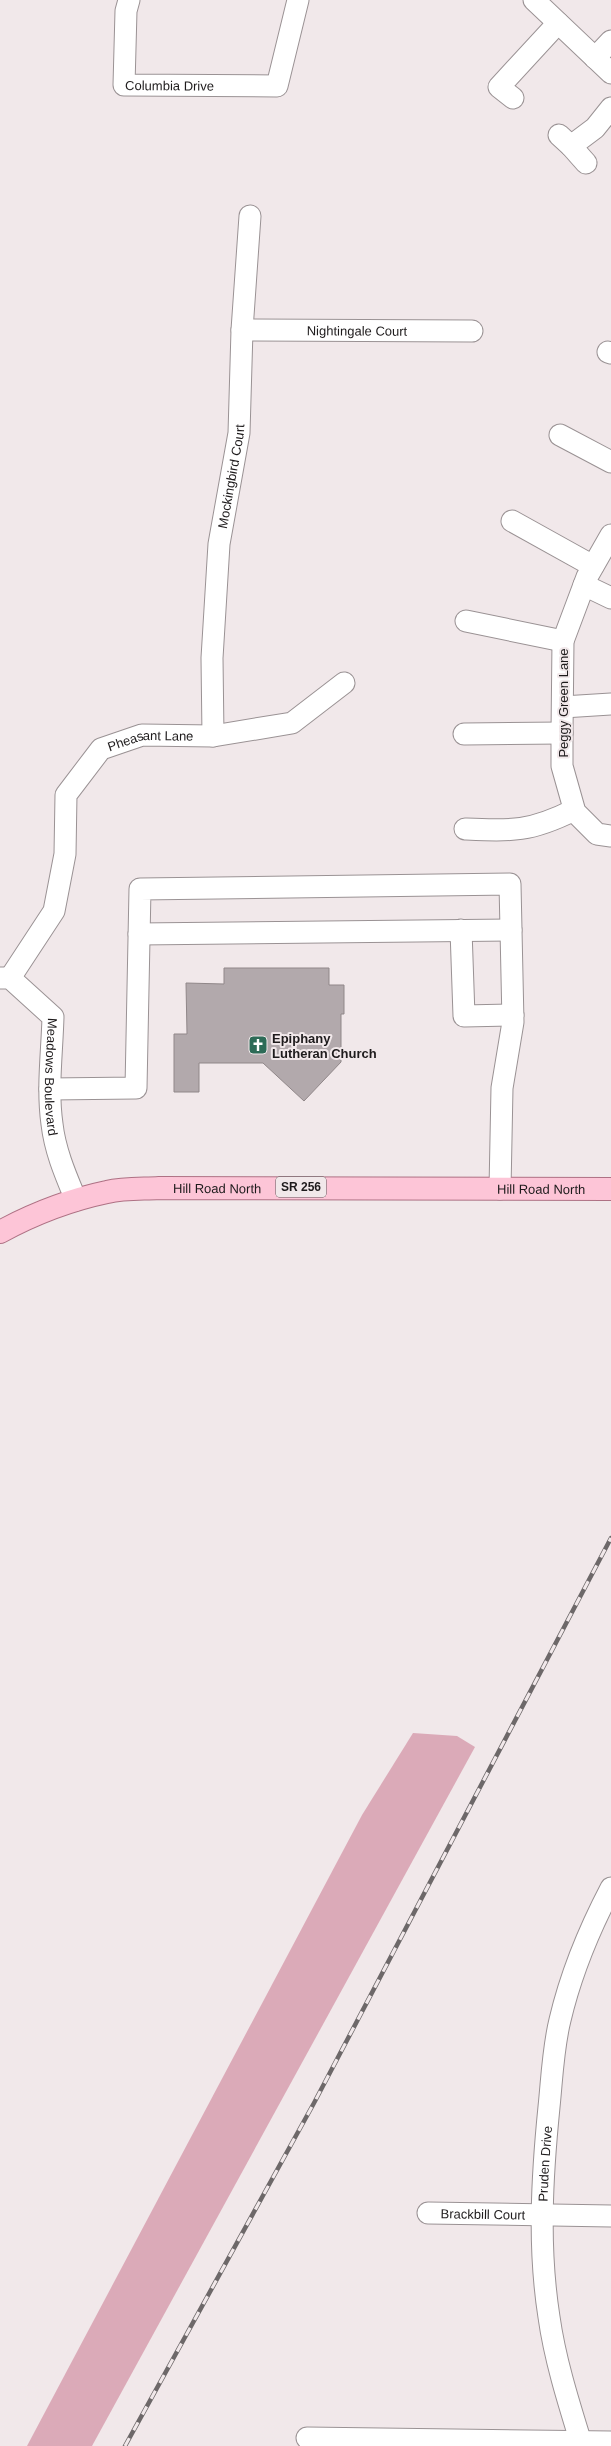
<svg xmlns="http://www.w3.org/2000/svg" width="611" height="2446" font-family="Helvetica,sans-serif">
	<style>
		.green { fill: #dbaab8 }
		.building { fill: #b2a9ac; stroke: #908789 }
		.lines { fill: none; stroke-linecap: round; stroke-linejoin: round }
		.minor-casing { stroke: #9a9294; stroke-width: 23 }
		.major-casing { stroke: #ae7184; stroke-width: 24 }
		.minor { stroke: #fff; stroke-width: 21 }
		.major { stroke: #fdc5d7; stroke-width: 22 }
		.rail-casing { stroke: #6d6869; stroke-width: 4.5 }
		.rail { stroke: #f1e8ea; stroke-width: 3; stroke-dasharray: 9; stroke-linecap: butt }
		.labels { text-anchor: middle; stroke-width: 4; stroke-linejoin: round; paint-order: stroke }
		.shield { fill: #f1e8ea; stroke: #5d585a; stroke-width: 1 }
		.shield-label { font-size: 12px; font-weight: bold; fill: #1e1b1c }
		.street-label { font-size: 13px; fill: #1e1b1c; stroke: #f1e8ea }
		.poi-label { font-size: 13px; font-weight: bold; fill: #1e1b1c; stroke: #f1e8ea; text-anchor: start }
	</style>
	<rect width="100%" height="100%" fill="#f1e8ea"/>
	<path class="green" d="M413 1733 457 1736 475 1747 92 2446H27L362 1815Z"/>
	<path class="building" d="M224 968H329V985H344V1014H341V1062L304 1101 263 1063H199V1092H174V1034H187L186 983 224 984Z"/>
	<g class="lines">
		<defs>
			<g id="minor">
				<path id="s1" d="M129 0 126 11 124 85 277 86 298 0"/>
				<path d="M534 0 611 73"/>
				<path d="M595 58 611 41"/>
				<path d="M513 98 499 87 558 23"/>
				<path d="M559 135 571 146 595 128 611 108"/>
				<path d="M571 146 586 163"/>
				<path id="s2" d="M242 330 472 331"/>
				<path d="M608 352 611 353"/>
				<path d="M560 435 611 462"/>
				<path d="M512 521 593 566"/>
				<path d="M611 535 587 577 563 641 562 733V766L575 812 597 834 611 836"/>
				<path d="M584 585 611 598"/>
				<path d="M466 621 563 641"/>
				<path d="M563 707 611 704"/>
				<path d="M464 734 562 733"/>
				<path id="s3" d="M213 736 212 658 219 544 239 433 242 330 250 216"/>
				<path d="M465 829C512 831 530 832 574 810"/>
				<path d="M461 930 464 1016 513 1015"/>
				<path d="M139 934 511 930"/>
				<path id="s4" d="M0 978H10L53 1017C52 1053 47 1089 52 1124 55 1151 66 1176 76 1200"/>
				<path id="s5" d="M10 978 54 911 65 854 66 795 101 749 142 735 213 736 292 723 344 683"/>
				<path d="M50 1089 136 1088 140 889 510 884 513 1022 502 1088 500 1189"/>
				<path id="s6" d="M428 2213 611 2216"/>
				<path d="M307 2438 611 2442"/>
				<path id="s7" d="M582 2446C569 2404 555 2360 549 2317 538 2247 542 2177 549 2107 552 2078 553 2048 560 2020 571 1973 589 1930 611 1888"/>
			</g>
			<g id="major">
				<path id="s8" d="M0 1232C33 1214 69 1200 107 1192 124 1188 142 1189 159 1188L611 1189"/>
			</g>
		</defs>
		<use href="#minor" class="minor-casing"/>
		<use href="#major" class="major-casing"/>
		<use href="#minor" class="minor"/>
		<use href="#major" class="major"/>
		<defs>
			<path id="rail" d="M125 2446 314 2103 611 1538"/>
		</defs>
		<use href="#rail" class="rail-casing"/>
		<use href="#rail" class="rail"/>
	</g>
	<defs>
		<symbol id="church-square" viewBox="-11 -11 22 22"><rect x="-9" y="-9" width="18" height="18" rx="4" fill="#2d6b57" stroke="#f1e8ea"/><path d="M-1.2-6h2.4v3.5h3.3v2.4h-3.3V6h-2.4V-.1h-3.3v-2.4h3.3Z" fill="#fff"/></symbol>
	</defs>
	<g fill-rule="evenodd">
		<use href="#church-square" x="247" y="1034" width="22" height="22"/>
	</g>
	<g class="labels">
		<rect class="shield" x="276" y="1177" width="50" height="20" rx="3"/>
		<g class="shield-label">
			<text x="301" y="1191">SR 256</text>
		</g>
		<g class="street-label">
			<text dy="5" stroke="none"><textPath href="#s1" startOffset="131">Columbia Drive</textPath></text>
			<text dy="5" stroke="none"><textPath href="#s2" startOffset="115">Nightingale Court</textPath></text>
			<text dy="5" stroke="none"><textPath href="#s3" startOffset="261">Mockingbird Court</textPath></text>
			<text transform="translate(563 703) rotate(-90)" y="5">Peggy Green Lane</text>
			<text dy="5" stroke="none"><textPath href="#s5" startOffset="306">Pheasant Lane</textPath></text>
			<text dy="5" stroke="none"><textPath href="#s4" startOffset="128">Meadows Boulevard</textPath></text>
			<text dy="5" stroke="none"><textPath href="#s8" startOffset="225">Hill Road North</textPath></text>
			<text dy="5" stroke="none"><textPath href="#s8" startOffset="549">Hill Road North</textPath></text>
			<text dy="5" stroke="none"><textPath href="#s7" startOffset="287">Pruden Drive</textPath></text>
			<text dy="5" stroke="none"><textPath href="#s6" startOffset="55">Brackbill Court</textPath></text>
		</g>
		<g class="poi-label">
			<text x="272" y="1043">Epiphany<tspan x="272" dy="15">Lutheran Church</tspan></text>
		</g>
	</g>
</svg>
